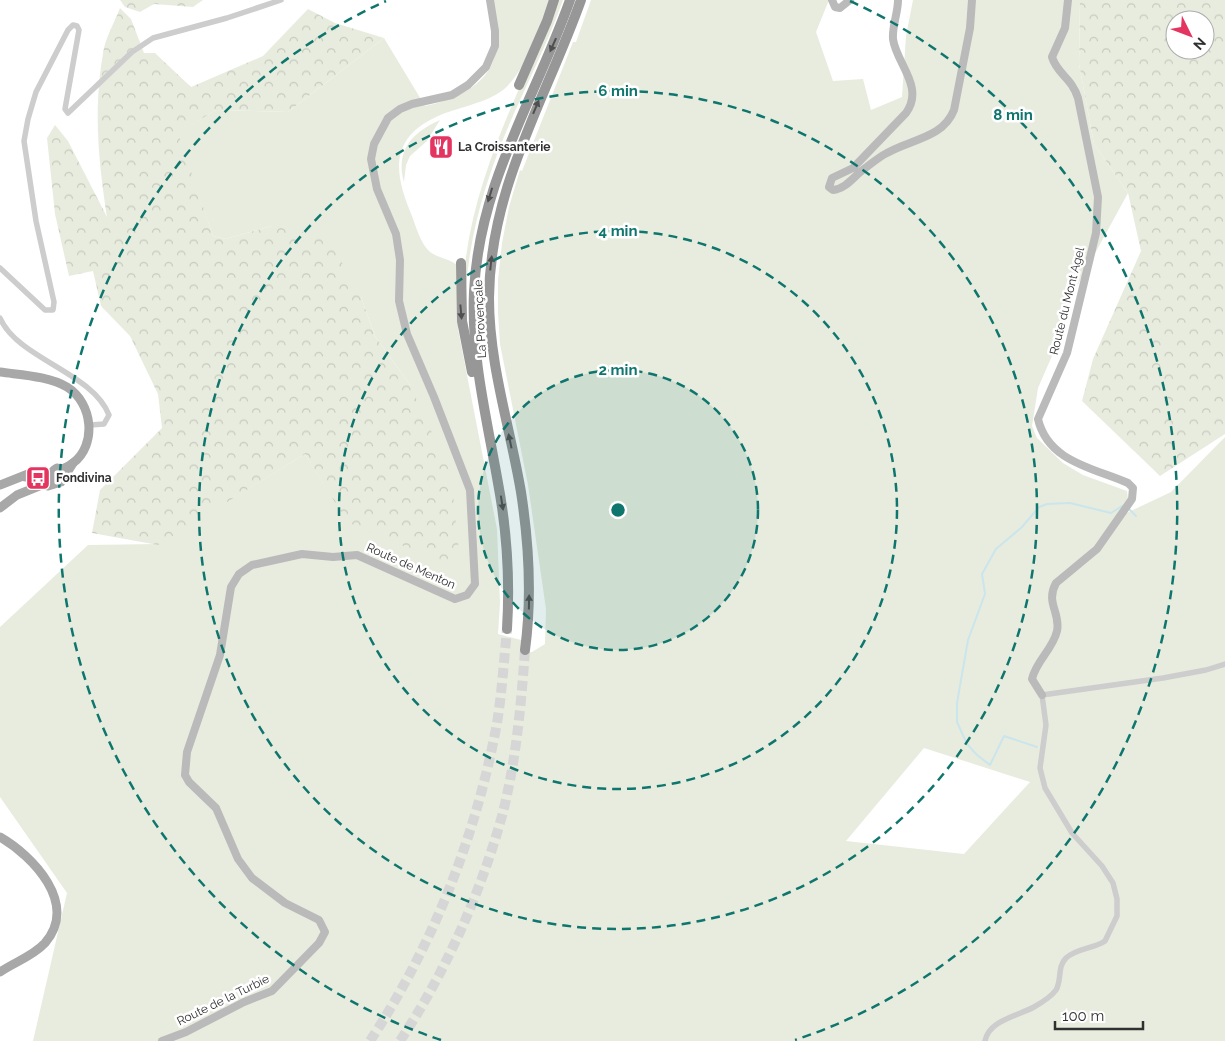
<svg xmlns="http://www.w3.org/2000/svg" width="1225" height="1041" font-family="Raleway,sans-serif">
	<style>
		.grass { fill: #e8ecde; fill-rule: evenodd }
		.forest { fill: url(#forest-crowns); fill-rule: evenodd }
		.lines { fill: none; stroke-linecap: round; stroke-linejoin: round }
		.stream { stroke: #cae5ec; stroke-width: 2 }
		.highway-tunnel { stroke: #d6d6d6; stroke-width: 10; stroke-dasharray: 10 5; stroke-linecap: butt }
		.street { stroke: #cdcdcd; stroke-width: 5.5 }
		.secondary { stroke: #bababa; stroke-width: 8 }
		.primary { stroke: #a8a8a8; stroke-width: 9 }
		.highway { stroke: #979797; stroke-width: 10 }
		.oneway { fill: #4f4f4f }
		.ring { fill: none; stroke: #0f766e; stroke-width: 2.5; stroke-dasharray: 9 6 }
		.labels { text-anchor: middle; stroke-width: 5; stroke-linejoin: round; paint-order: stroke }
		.poi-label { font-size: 12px; font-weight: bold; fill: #303030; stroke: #fff; text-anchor: start }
		.street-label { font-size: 12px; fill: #303030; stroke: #fff }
		.centre { fill: #0f766e; stroke: #fff; stroke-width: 2.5 }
		.ring-label { font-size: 15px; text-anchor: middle; font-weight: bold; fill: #0f766e; stroke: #fff; stroke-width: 5; stroke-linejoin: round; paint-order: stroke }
	</style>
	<defs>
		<pattern id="forest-crowns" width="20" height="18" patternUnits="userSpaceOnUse" patternTransform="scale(1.25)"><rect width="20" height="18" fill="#e8ecde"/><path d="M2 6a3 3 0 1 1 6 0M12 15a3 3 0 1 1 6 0" fill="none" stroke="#c7cbbf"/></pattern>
	</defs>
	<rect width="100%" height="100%" fill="#fff"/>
	<g class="grass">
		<path d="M493 0H549C543 26 524 73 503 90 485 104 457 107 436 117 389 139 394 174 412 216 416 227 420 241 428 250 435 258 450 258 458 266V329L497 529 500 603 498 634 521 640 520 652H532L545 644 546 609 528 485 500 344 498 313V280L502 243 509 207 520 170 522 171 573 42H576L591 0H829L816 32 833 81 863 79 871 110 902 97 906 36 913 0H1080L1079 64 1094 144 1128 193 1075 290 1062 333 1038 388 1032 426 1037 438 1063 463 1083 475 1127 491 1128 499 1118 517 1171 492 1225 437V1041H33L67 893 0 797V627L88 545 158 544 305 454 348 522 410 385 375 336 361 297 271 226 226 239 213 236 177 133 216 110 288 112 384 38 425 106C453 100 487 87 495 55 498 41 494 15 493 0ZM924 748 1030 782 964 854 846 841Z"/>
		<path d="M557 0H563C551 34 536 65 521 98 493 158 471 221 466 288L463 289C468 185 519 94 557 0Z"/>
		<path d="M440 120 427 141 410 156 406 165 404 182C395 150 413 132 440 120Z"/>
	</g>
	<g class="forest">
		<path d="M120 0H203L193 7 154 4 140 12 125 7Z"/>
		<path d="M1080 0H1225V434L1160 476 1082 401 1093 359 1141 251 1128 193 1094 144 1079 64ZM1175 20H1205V50H1175Z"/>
		<path d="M120 8 131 19 144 53H155L191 87 263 56 308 9 335 23 384 38 288 112 216 110 178 133 213 236 226 239 271 226 328 237 361 297 375 336 410 385 451 474 459 553 448 565 347 522 305 454 158 545 92 533 100 490 162 428 158 394 130 336 101 306 93 271 69 276 55 214 47 138 55 125 68 141 107 217C98 160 93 104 104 48 107 35 115 21 120 8Z"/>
	</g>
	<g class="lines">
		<g class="stream">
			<path d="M1129 509 1136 516"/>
			<path d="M1037 747 1004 736 990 765 977 755 967 744 957 722V703L968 640 985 594 982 574 996 549 1022 527 1039 507 1047 504 1070 503 1111 513 1122 506 1125 507"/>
		</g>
		<g class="highway-tunnel">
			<path d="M370 1041C433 945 476 837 497 723 502 692 504 660 507 629"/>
			<path d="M400 1041C445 973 480 895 502 816 516 762 521 706 525 650"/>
		</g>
		<g class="street">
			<path d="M0 268 45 310H53L54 302 36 221 24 141 28 119 36 92 68 30 73 25 77 26 79 30 65 109 68 113 132 52 153 38 227 18 281 0"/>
			<path d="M0 318C18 359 92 372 109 415L104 424 90 425"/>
			<path d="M985 1041C989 1020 1018 1016 1034 1007 1041 1003 1051 997 1056 990 1062 980 1057 967 1066 958 1077 948 1093 949 1105 941L1117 916V899L1113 883 1102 866 1072 833 1045 788 1040 768 1046 725 1042 695 1163 678 1206 670 1225 664"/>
		</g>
		<g class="secondary">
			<path d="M832 0 835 7 840 8 850 0"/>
			<path d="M898 0C898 13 892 26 893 39 896 63 925 87 906 113L853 168 832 178 829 187 833 190C846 189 854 176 864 169 872 163 879 157 887 153 911 139 943 138 954 110L970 28 972 0"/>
			<path d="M1042 695 1032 679C1036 661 1053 649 1057 631 1061 613 1045 603 1056 583L1097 549 1132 499 1133 488 1128 483C1094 468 1048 462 1038 419L1067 353 1096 233 1098 197 1078 98C1072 78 1057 74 1052 57L1065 28 1068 0"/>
			<path d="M162 1041 186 1032 244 1002 272 991 319 943 325 932 319 920 285 903 252 878 238 859 216 808 189 782 185 775 187 752 220 655 231 587 239 574 252 565 302 554 333 557 357 555 455 599 467 595 475 584 470 490 434 397 407 334 399 301 400 260 396 234 377 189 371 159 374 144 388 118 400 109 412 104 452 95 468 85 486 67 495 46V31L490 0"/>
		</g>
		<g class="primary">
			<path d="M0 372C21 375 49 376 67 387 93 403 97 445 73 463 62 472 38 476 25 477"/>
			<path d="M0 485 28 474"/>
			<path d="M48 486 61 482 73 463"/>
			<path d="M0 508 17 495 54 480V470L57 468"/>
			<path d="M0 837C33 856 79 904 45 943 33 956 15 962 0 972"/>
		</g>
		<g class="highway">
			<path d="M519 85 547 21 554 0"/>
			<path d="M461 263 462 321 472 372"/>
			<path d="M507 629C510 580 507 531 498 483 487 419 471 357 474 292 479 183 535 99 570 0"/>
			<path d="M525 650C532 598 529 544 521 492 510 427 489 364 489 298 490 187 545 101 581 0"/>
		</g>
	</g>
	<defs><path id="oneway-solid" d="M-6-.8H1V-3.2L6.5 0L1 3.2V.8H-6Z" transform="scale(1.25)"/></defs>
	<g class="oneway">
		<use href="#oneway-solid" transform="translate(553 45) rotate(114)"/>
		<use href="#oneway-solid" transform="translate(536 107) rotate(-67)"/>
		<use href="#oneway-solid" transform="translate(490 195) rotate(107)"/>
		<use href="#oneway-solid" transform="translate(491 263) rotate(-84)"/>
		<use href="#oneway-solid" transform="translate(461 312) rotate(85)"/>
		<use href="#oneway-solid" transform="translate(510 441) rotate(-102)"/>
		<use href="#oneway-solid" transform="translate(502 503) rotate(81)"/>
		<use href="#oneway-solid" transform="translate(529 602) rotate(-89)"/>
	</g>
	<circle cx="618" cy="510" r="140" fill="#0f766e" fill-opacity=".12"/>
	<g class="ring">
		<circle cx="618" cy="510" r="140"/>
		<circle cx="618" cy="510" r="279"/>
		<circle cx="618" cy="510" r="419"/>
		<path d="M441 1040A559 559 0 0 1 386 1M850 1A559 559 0 0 1 795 1040"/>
	</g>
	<defs>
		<symbol id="restaurant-square" viewBox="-11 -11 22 22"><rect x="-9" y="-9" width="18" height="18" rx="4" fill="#e33560" stroke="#fff"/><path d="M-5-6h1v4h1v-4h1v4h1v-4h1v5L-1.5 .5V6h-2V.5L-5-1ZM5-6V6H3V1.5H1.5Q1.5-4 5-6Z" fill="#fff"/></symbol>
		<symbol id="bus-square" viewBox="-11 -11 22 22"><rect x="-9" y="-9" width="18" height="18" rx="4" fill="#e33560" stroke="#fff"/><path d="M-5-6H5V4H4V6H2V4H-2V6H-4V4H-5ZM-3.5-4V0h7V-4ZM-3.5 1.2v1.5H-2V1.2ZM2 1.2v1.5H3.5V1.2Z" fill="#fff"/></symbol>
	</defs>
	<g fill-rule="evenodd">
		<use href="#restaurant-square" x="427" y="133" width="28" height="28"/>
		<use href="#bus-square" x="24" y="464" width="28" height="28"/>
	</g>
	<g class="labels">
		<g class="poi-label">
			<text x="458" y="151">La Croissanterie</text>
			<text x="56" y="482">Fondivina</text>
		</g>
		<g class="street-label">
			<text transform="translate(1067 301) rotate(-76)" y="4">Route du Mont Agel</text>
			<text transform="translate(480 319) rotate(-93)" y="4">La Provençale</text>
			<text transform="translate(411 566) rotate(24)" y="4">Route de Menton</text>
			<text transform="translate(223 1000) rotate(-26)" y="4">Route de la Turbie</text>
		</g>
	</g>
	<circle cx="618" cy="510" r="8" class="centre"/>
	<g class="ring-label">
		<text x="618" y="96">6 min</text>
		<text x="1013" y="120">8 min</text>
		<text x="618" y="236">4 min</text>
		<text x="618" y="375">2 min</text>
	</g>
	<g transform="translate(1190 35) rotate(132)"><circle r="24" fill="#ffffff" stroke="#acacac"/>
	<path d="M0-4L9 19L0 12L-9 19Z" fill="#e33560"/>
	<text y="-8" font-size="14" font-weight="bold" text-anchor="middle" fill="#303030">N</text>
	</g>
	<path d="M1055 1021v8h88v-8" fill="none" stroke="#303030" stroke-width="2.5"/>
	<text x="1062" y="1021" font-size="15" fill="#303030" stroke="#ffffff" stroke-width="4" paint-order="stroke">100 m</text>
</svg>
